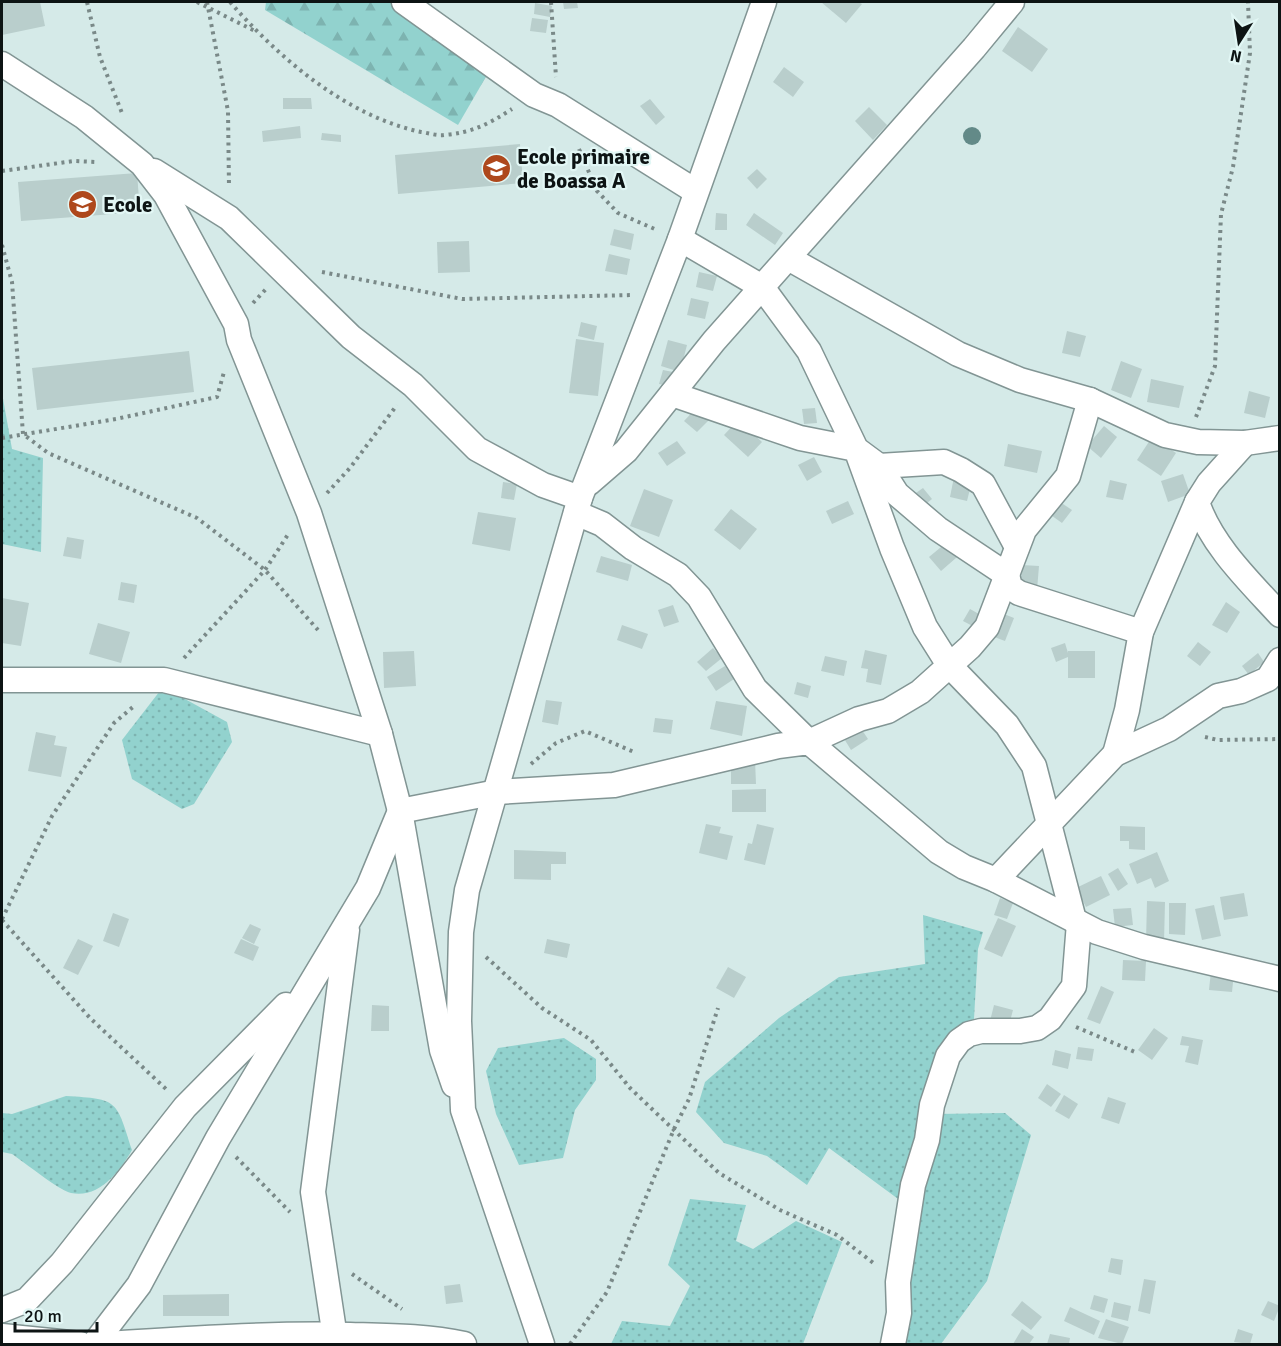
<svg xmlns="http://www.w3.org/2000/svg" width="1281" height="1346" font-family="Signika,sans-serif">
	<style>
		.grass { fill: url(#grass-dots) }
		.forest { fill: url(#forest-firs) }
		.building { fill: #b9cecc }
		.lines { fill: none; stroke-linecap: round; stroke-linejoin: round }
		.street-casing { stroke: #829594; stroke-width: 27 }
		.path { stroke: #7a8988; stroke-width: 4; stroke-dasharray: 3 4.5; stroke-linecap: butt }
		.street { stroke: #fff; stroke-width: 24 }
		.tree { fill: #638a88 }
		.labels { text-anchor: middle; stroke-width: 4.5; stroke-linejoin: round; paint-order: stroke }
		.poi-label { font-size: 21px; font-weight: bold; fill: #0d1414; stroke: #e2f7f5; text-anchor: start }
	</style>
	<defs>
		<pattern id="grass-dots" width="8" height="8" patternUnits="userSpaceOnUse" patternTransform="scale(1.5)"><rect width="8" height="8" fill="#92d2ce"/><path d="M2 2h.1M6 6h.1" fill="none" stroke="#7db3b0" stroke-width="1.8" stroke-linecap="round"/></pattern>
		<pattern id="forest-firs" width="22" height="20" patternUnits="userSpaceOnUse" patternTransform="scale(1.5)"><rect width="22" height="20" fill="#92d2ce"/><path d="M5 1l3.5 6h-7zM16 11l3.5 6h-7z" fill="#7db3b0"/></pattern>
	</defs>
	<rect width="100%" height="100%" fill="#d5eae8"/>
	<g class="grass">
		<path d="M2 393 12 449 43 458 41 552 2 544Z"/>
		<path d="M163 687 227 722 232 742 194 804 182 809 132 779 122 740Z"/>
		<path d="M923 915 983 932 978 949 974 1019 940 1078 935 1114 1005 1113 1031 1135 987 1281 941 1344H888L909 1207 829 1148 807 1185 767 1156 724 1143 696 1112 705 1082 779 1018 839 977 925 964Z"/>
		<path d="M564 1038 596 1059V1080L575 1110 563 1158 519 1165 496 1114 486 1071 498 1048Z"/>
		<path d="M66 1096C119 1099 116 1100 132 1150 120 1171 99 1199 71 1193 60 1191 24 1162 12 1154L2 1152V1113L12 1114Z"/>
		<path d="M690 1199 746 1205 736 1241 753 1249 796 1221 842 1242 803 1344H611L622 1321 670 1326 690 1286 668 1265Z"/>
	</g>
	<path class="forest" d="M266 2H420L498 56 458 125 265 10Z"/>
	<g class="building">
		<path d="M2 2H40L45 26 2 35Z"/>
		<path d="M563 2H577L578 8 564 9Z"/>
		<path d="M821 2H858L862 4 846 23Z"/>
		<path d="M535 3 552 6 550 17 534 14Z"/>
		<path d="M532 18 548 20 546 33 530 31Z"/>
		<path d="M1018 27 1048 49 1032 72 1002 51Z"/>
		<path d="M784 67 804 82 793 97 773 82Z"/>
		<path d="M283 98H311L312 109H283Z"/>
		<path d="M650 99 665 117 656 125 640 106Z"/>
		<path d="M869 107 887 125 873 140 855 121Z"/>
		<path d="M300 126 301 138 263 142 262 131Z"/>
		<path d="M322 133 341 135V142L321 140Z"/>
		<path d="M520 144 523 183 398 194 395 155Z"/>
		<path d="M757 169 767 179 757 189 747 178Z"/>
		<path d="M137 173 140 212 21 221 18 182Z"/>
		<path d="M716 213 727 214V230H715Z"/>
		<path d="M754 213 783 233 775 245 746 225Z"/>
		<path d="M614 229 634 234 631 250 610 245Z"/>
		<path d="M469 241 470 272 438 273 437 242Z"/>
		<path d="M609 254 630 259 627 275 605 271Z"/>
		<path d="M699 272 717 276 713 291 696 287Z"/>
		<path d="M691 298 709 302 705 319 687 315Z"/>
		<path d="M581 322 597 326 594 340 578 336Z"/>
		<path d="M1067 331 1086 336 1080 357 1062 353Z"/>
		<path d="M576 339 604 343 598 396 569 393Z"/>
		<path d="M668 340 687 345 680 372 661 366Z"/>
		<path d="M189 351 194 392 37 410 32 368Z"/>
		<path d="M1121 361 1142 369 1131 398 1111 390Z"/>
		<path d="M663 370 673 372 669 386 659 384Z"/>
		<path d="M1151 379 1184 386 1179 408 1147 402Z"/>
		<path d="M1249 391 1270 397 1265 418 1244 413Z"/>
		<path d="M700 404 713 416 697 432 684 421Z"/>
		<path d="M815 408 817 423 804 424 802 409Z"/>
		<path d="M738 420 762 442 748 457 724 435Z"/>
		<path d="M1104 426 1117 437 1101 458 1087 446Z"/>
		<path d="M1152 437 1176 453 1161 476 1137 460Z"/>
		<path d="M677 441 686 453 667 466 658 453Z"/>
		<path d="M1008 444 1042 451 1037 473 1004 466Z"/>
		<path d="M814 457 822 472 807 481 798 465Z"/>
		<path d="M1183 474 1190 494 1168 502 1161 481Z"/>
		<path d="M954 477 972 481 967 501 950 497Z"/>
		<path d="M1110 480 1127 484 1123 500 1106 497Z"/>
		<path d="M503 482 517 484 514 500 501 498Z"/>
		<path d="M923 488 932 499 922 507 913 495Z"/>
		<path d="M644 489 673 500 659 537 630 526Z"/>
		<path d="M1057 500 1072 510 1062 523 1048 513Z"/>
		<path d="M848 501 854 514 832 524 826 511Z"/>
		<path d="M731 509 757 529 740 550 714 530Z"/>
		<path d="M478 512 516 518 510 551 472 544Z"/>
		<path d="M67 537 84 540 81 559 63 556Z"/>
		<path d="M952 538 964 551 941 571 929 557Z"/>
		<path d="M601 556 632 565 628 581 596 572Z"/>
		<path d="M1022 565 1039 566 1037 590 1020 588Z"/>
		<path d="M121 582 137 585 134 603 118 600Z"/>
		<path d="M2 598 29 603 21 646 2 643Z"/>
		<path d="M1226 602 1240 612 1227 633 1212 625Z"/>
		<path d="M673 605 679 622 664 627 658 610Z"/>
		<path d="M970 609 988 619 982 631 963 621Z"/>
		<path d="M999 612 1014 618 1005 641 989 635Z"/>
		<path d="M98 623 130 632 121 663 89 654Z"/>
		<path d="M622 625 648 634 642 649 617 640Z"/>
		<path d="M1198 642 1211 652 1200 666 1187 656Z"/>
		<path d="M1065 643 1068 653V651H1095V678H1068V657L1056 662 1051 648Z"/>
		<path d="M713 648 722 658 706 671 697 662Z"/>
		<path d="M865 650 887 655 881 685 866 682 868 669 861 668Z"/>
		<path d="M414 651 416 686 384 688 383 652Z"/>
		<path d="M1258 653 1264 662 1249 675 1242 666Z"/>
		<path d="M825 656 847 661 844 676 821 671Z"/>
		<path d="M725 666 734 679 716 691 707 677Z"/>
		<path d="M797 682 811 686 808 698 794 694Z"/>
		<path d="M546 700 562 702 558 725 542 722Z"/>
		<path d="M716 701 747 706 742 736 710 729Z"/>
		<path d="M655 718 673 720 671 734 653 732Z"/>
		<path d="M860 727 868 739 851 750 843 737Z"/>
		<path d="M36 732 56 736 54 745 67 747 61 777 28 771Z"/>
		<path d="M755 760 756 784H731V761Z"/>
		<path d="M766 789V812H732V790Z"/>
		<path d="M706 824 721 827 719 833 733 836 727 860 699 853Z"/>
		<path d="M757 824 774 828 765 865 744 860 748 843 752 844Z"/>
		<path d="M1120 826 1145 827V850L1129 849V841H1120Z"/>
		<path d="M514 850 566 852V864H551V880L514 879Z"/>
		<path d="M1157 852 1169 881 1155 888 1151 878 1137 884 1129 864Z"/>
		<path d="M1118 868 1128 884 1118 891 1108 874Z"/>
		<path d="M1101 876 1110 895 1086 907 1076 888Z"/>
		<path d="M1244 893 1248 916 1224 920 1220 897Z"/>
		<path d="M1000 898 1013 903 1007 919 994 915Z"/>
		<path d="M1147 901 1165 902 1164 942 1146 941Z"/>
		<path d="M1169 903H1186L1185 935 1169 934Z"/>
		<path d="M1214 905 1221 936 1202 940 1195 909Z"/>
		<path d="M1131 908 1133 925 1115 927 1113 909Z"/>
		<path d="M113 913 129 919 119 947 103 941Z"/>
		<path d="M998 918 1016 926 1002 957 984 949Z"/>
		<path d="M250 924 261 929 254 944 242 938Z"/>
		<path d="M78 939 93 946 78 975 63 968Z"/>
		<path d="M241 939 259 947 253 961 234 953Z"/>
		<path d="M547 939 570 944 567 958 544 953Z"/>
		<path d="M1123 960 1146 961 1145 981 1122 980Z"/>
		<path d="M728 967 746 977 734 998 716 988Z"/>
		<path d="M1211 971 1234 973 1232 992 1209 990Z"/>
		<path d="M1101 986 1114 992 1100 1024 1087 1019Z"/>
		<path d="M372 1005 389 1006V1031H371Z"/>
		<path d="M994 1005 1013 1010 1009 1025 990 1021Z"/>
		<path d="M1154 1028 1168 1038 1152 1060 1138 1050Z"/>
		<path d="M1182 1036 1203 1040 1198 1065 1185 1062 1189 1046 1180 1045Z"/>
		<path d="M1078 1047 1094 1049 1092 1061 1076 1059Z"/>
		<path d="M1055 1050 1071 1054 1068 1069 1052 1065Z"/>
		<path d="M1047 1084 1061 1094 1051 1107 1038 1098Z"/>
		<path d="M1064 1095 1078 1104 1069 1119 1055 1111Z"/>
		<path d="M1108 1097 1126 1103 1119 1124 1101 1118Z"/>
		<path d="M1111 1258 1123 1260 1121 1275 1108 1272Z"/>
		<path d="M1144 1279 1156 1281 1150 1314 1138 1311Z"/>
		<path d="M460 1284 463 1302 446 1304 444 1286Z"/>
		<path d="M229 1294V1316H163V1295Z"/>
		<path d="M1094 1295 1108 1299 1104 1313 1090 1309Z"/>
		<path d="M1022 1301 1042 1317 1031 1330 1011 1315Z"/>
		<path d="M1268 1301 1280 1306 1274 1321 1261 1315Z"/>
		<path d="M1114 1302 1131 1306 1128 1321 1111 1317Z"/>
		<path d="M1070 1307 1100 1321 1094 1335 1064 1321Z"/>
		<path d="M1106 1319 1129 1327 1122 1344 1098 1338Z"/>
		<path d="M1022 1329 1034 1337 1029 1344H1013Z"/>
		<path d="M1238 1329 1253 1334 1250 1344 1234 1342Z"/>
		<path d="M1050 1334 1070 1338 1069 1344H1047Z"/>
	</g>
	<g class="lines">
		<defs>
			<g id="street">
				<path d="M404 2 534 95 558 105 695 191"/>
				<path d="M2 64 84 117 142 164 166 195 236 324 239 340 309 513 380 734 400 811 442 1050 454 1085"/>
				<path d="M154 171 229 218 351 337 413 385 477 449 543 485 580 498"/>
				<path d="M680 239 762 287 809 351 856 449 879 466 897 494 938 529 1007 575 1010 587 1019 593 1141 632"/>
				<path d="M790 259 958 354 1020 380 1090 400 1165 435 1198 442 1245 443 1280 438"/>
				<path d="M672 394 800 438 856 449 892 548 925 627 949 665 1007 725 1034 766 1074 920"/>
				<path d="M1245 443 1209 483 1197 502C1211 545 1250 582 1280 615"/>
				<path d="M879 466 944 462 961 470 983 484 1017 547"/>
				<path d="M589 483 626 451 714 341 974 48 1012 2"/>
				<path d="M576 513 602 524 633 548 678 575 699 597 755 689 809 742 859 719 888 711 920 692 970 647 987 627 1024 530 1068 476 1090 400"/>
				<path d="M2 680H164L380 734"/>
				<path d="M1115 754 1127 710 1141 632 1197 502"/>
				<path d="M996 880 1115 754 1169 729 1218 696 1241 691 1268 679 1280 660"/>
				<path d="M2 1310 27 1300 62 1263 185 1107 286 1005"/>
				<path d="M2 1336 80 1344"/>
				<path d="M94 1344 139 1285 218 1138 368 888 400 811 497 792 614 785 778 746 809 742 939 852 964 867 996 880 1097 932 1144 947 1280 979"/>
				<path d="M107 1344C188 1339 269 1333 350 1335 388 1336 427 1336 464 1344"/>
				<path d="M336 1344 313 1192 347 930"/>
				<path d="M542 1344 463 1110 459 1021 461 932 467 890 580 498 680 239 764 2"/>
				<path d="M893 1344 899 1313 898 1282 913 1185 927 1140 932 1105 948 1056 959 1041 969 1034 981 1031H1020L1037 1028 1050 1019 1074 986 1079 923"/>
			</g>
		</defs>
		<use href="#street" class="street-casing"/>
		<g class="path">
			<path d="M87 2 100 57 122 113"/>
			<path d="M197 2 255 31"/>
			<path d="M207 2 228 111 229 187"/>
			<path d="M230 2C279 58 346 116 421 132 429 133 437 136 444 135 471 133 489 124 512 109"/>
			<path d="M551 2 556 77"/>
			<path d="M579 149 597 191 618 213 657 230"/>
			<path d="M2 171 74 161 96 162"/>
			<path d="M2 245 12 282 23 434 48 453 197 518 265 570 318 630"/>
			<path d="M322 272 462 299 633 295"/>
			<path d="M253 303 266 289"/>
			<path d="M1196 417 1215 366 1221 214 1233 167 1250 53 1248 2"/>
			<path d="M2 438 116 419 217 397 224 372"/>
			<path d="M327 493 350 468 397 405"/>
			<path d="M184 658 265 570 289 533"/>
			<path d="M1205 737 1218 740 1280 739"/>
			<path d="M531 764 556 743 585 731 634 752"/>
			<path d="M2 919 52 816 114 723 133 707"/>
			<path d="M2 920 91 1019 166 1089"/>
			<path d="M486 957 542 1008 591 1040 630 1088 719 1173 780 1210 837 1235 876 1265"/>
			<path d="M1076 1027 1135 1052"/>
			<path d="M236 1157 290 1212"/>
			<path d="M352 1274 402 1309"/>
			<path d="M570 1344 607 1292 674 1129 689 1099 718 1008"/>
		</g>
		<use href="#street" class="street"/>
	</g>
	<circle class="tree" cx="972" cy="136" r="9"/>
	<defs>
		<symbol id="school-disc" viewBox="-11 -11 22 22"><circle r="9.5" fill="#ae481c" stroke="#e2f7f5"/><path d="M0-5L7-2L0 1L-7-2ZM-4 1L0 2.5L4 1V4Q0 6-4 4Z" fill="#fff"/></symbol>
	</defs>
	<g fill-rule="evenodd">
		<use href="#school-disc" x="480" y="152" width="33" height="33"/>
		<use href="#school-disc" x="66" y="188" width="33" height="33"/>
	</g>
	<g class="labels">
		<g class="poi-label">
			<text x="517" y="164">Ecole primaire<tspan x="517" dy="24">de Boassa A</tspan></text>
			<text x="103" y="212">Ecole</text>
		</g>
	</g>
	<rect width="1281" height="1346" fill="none" stroke="#0d1414" stroke-width="6"/>
	<g transform="translate(1239 42) rotate(192)" stroke="#e2f7f5" stroke-width="4.5" paint-order="stroke">
	<path d="M0-4.5L10 22L0 15L-10 22Z" fill="#0d1414"/>
	<text y="-9" font-size="16" font-weight="bold" text-anchor="middle" fill="#0d1414">N</text>
	</g>
	<path d="M15 1322v9h82v-9" fill="none" stroke="#0d1414" stroke-width="3"/>
	<text x="24" y="1322" font-size="18" fill="#0d1414" stroke="#e2f7f5" stroke-width="4.5" paint-order="stroke">20 m</text>
</svg>
